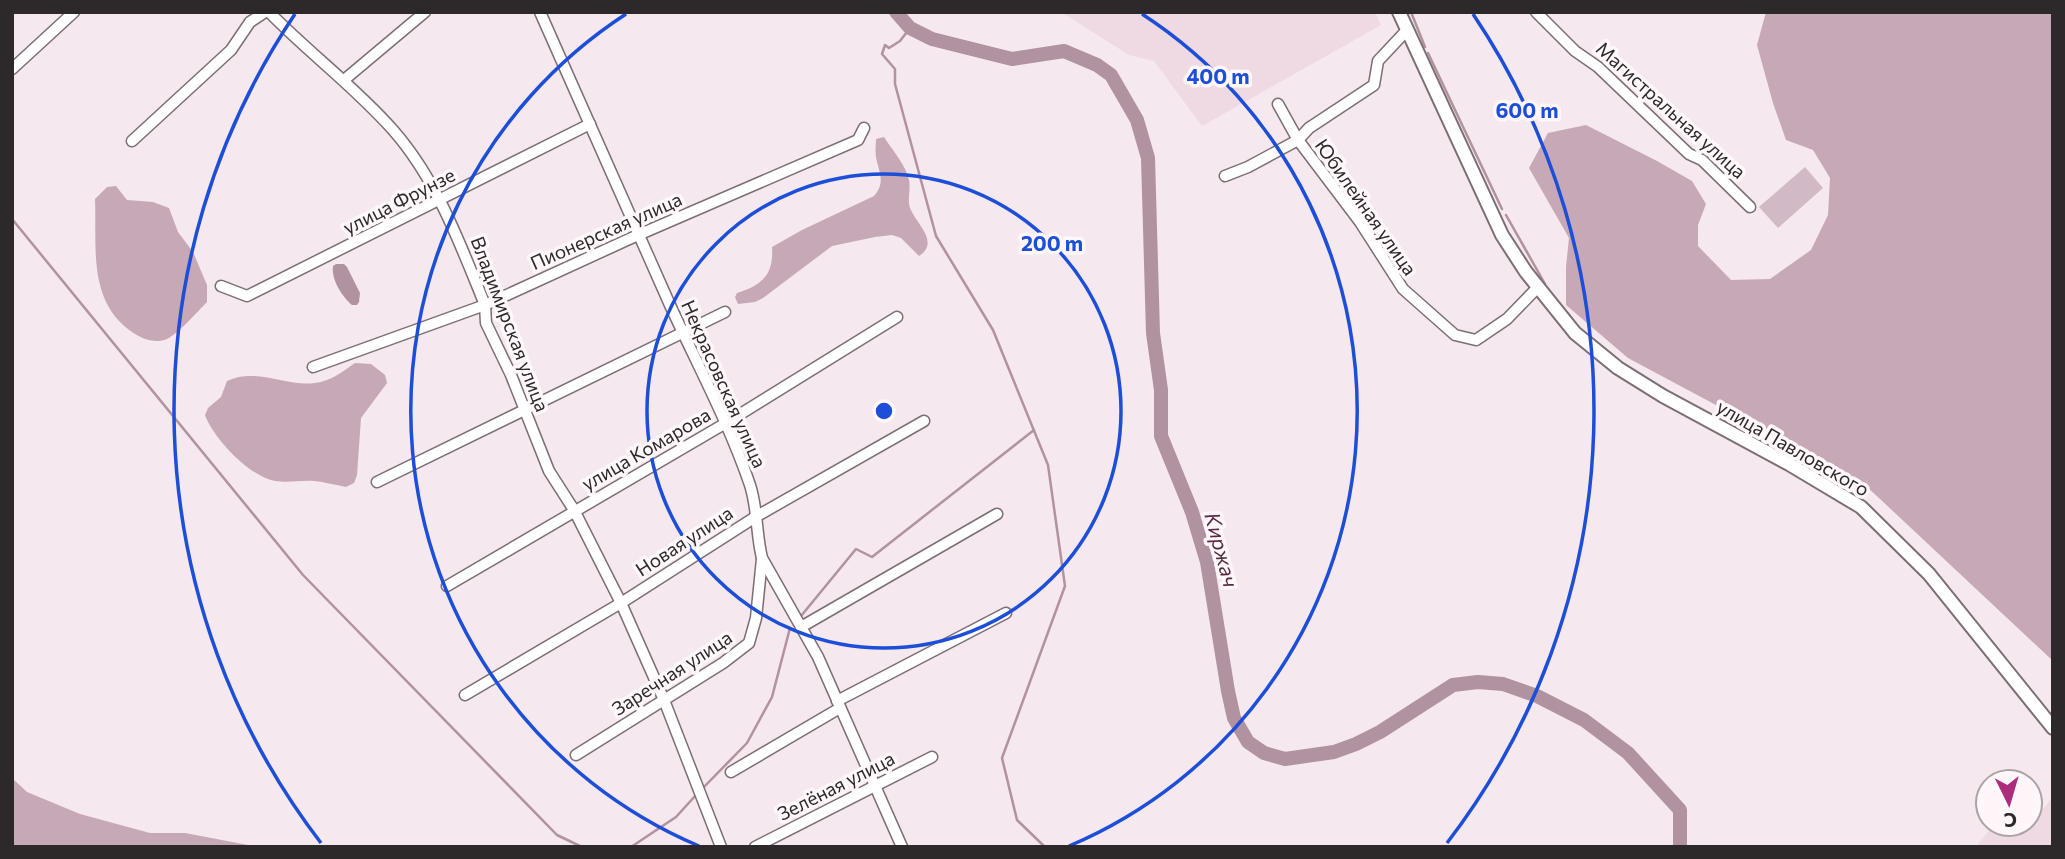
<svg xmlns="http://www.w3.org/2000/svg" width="2065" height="859" font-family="Commissioner,sans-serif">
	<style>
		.built { fill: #efdae4 }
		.green { fill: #d1bac5 }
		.forest { fill: #c7a8b7 }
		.water { fill: #b092a0 }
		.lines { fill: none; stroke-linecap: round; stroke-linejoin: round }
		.stream { stroke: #b092a0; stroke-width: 2.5 }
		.river { stroke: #b092a0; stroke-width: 14 }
		.minor-casing { stroke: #7b6f75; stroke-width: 13 }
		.major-casing { stroke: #7b6f75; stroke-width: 16 }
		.minor { stroke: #fff; stroke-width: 10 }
		.major { stroke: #fff; stroke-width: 12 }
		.ring { fill: none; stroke: #1d4ed8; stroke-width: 3.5 }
		.labels { text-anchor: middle; stroke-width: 7; stroke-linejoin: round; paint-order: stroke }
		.street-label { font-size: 19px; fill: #2d282a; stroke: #fff7fa }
		.water-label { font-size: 21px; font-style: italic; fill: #572b43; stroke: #fff7fa }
		.centre { fill: #1d4ed8; stroke: #fff7fa; stroke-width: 3.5 }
		.ring-label { font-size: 21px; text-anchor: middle; font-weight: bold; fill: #1d4ed8; stroke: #fff7fa; stroke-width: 7; stroke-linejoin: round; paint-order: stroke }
	</style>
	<rect width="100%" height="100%" fill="#f5e8ee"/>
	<g class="built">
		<path d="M1061 12H1375L1381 25 1202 126 1154 61 1129 55Z"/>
		<path d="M2053 797V847H1976L1994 824H2030Z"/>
	</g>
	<path class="green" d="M1805 167 1823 188 1778 228 1759 207Z"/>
	<g class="forest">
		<path d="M1766 12H2053V661L1864 484 1628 358 1566 305V267L1569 238 1529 168 1548 133 1586 125 1657 161 1692 181 1706 204 1698 225V246L1731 280 1770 279 1811 250 1828 215 1830 178 1813 150 1786 140 1773 103 1757 45Z"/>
		<path d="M884 137C892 150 906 165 909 180 911 190 907 199 910 208 917 225 940 242 919 256L901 238 892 235 875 237 832 246 763 298 755 302 738 304 735 297 737 293C762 285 774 275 772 247L802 230 874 196C886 182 879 173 876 157 875 151 876 144 876 139Z"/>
		<path d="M116 186 127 200 153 202 169 208 178 232 193 252 207 285V302C197 312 179 333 167 339 155 344 142 339 132 332 87 301 97 246 95 199L107 187Z"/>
		<path d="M355 363 371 364 385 375 387 383 361 418 357 475 354 483 346 487C335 485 325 482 314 481 301 480 288 483 275 481 250 477 213 438 205 415L208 408 221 397 227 381C256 367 285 387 315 383 331 381 342 372 355 363Z"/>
		<path d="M12 778 27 792 80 814 150 833H185L258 847H12Z"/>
	</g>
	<path class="water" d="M336 264H344L347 267 360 293 359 302 357 305H352C342 297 331 279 333 266Z"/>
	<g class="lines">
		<g class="stream">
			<path d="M1411 12 1425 47"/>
			<path d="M910 28 900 41 889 48 885 45 882 54 895 69V84L936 236 993 330 1048 465 1065 586 1002 758 1017 820 1045 847"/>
			<path d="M1428 53 1502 209"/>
			<path d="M1506 215 1545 284"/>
			<path d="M12 219 303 575 557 835 582 847"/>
			<path d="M801 616 856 549 872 557 1034 430"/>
			<path d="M701 790 747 743 772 697 790 628"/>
			<path d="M631 847 676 817 696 795"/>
		</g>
		<path class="river" d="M896 12 910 28 932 39 1012 59 1064 51 1097 65 1111 75 1137 120 1148 158 1153 333 1161 390V436L1192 512 1207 562 1228 691 1234 718 1248 742 1264 753 1285 759 1334 752 1356 744 1380 732 1453 685 1478 682 1503 684 1537 696 1584 720 1628 753 1680 810V847"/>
		<defs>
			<g id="minor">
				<path d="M269 12C309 53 355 87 393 130 437 180 460 244 485 305L486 323 511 375 549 471 574 510 621 603 664 700 721 847"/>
				<path d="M540 12C583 110 626 208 670 305 697 364 729 423 750 485 758 510 756 534 762 558L818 657 902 847"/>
				<path d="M1536 12 1575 51 1598 67 1689 154 1702 160 1750 207"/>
				<path d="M12 69 74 12"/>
				<path d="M344 80 425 12"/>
				<path d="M1278 104 1298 140 1360 222 1403 289 1455 335 1476 340 1507 319 1538 287"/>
				<path d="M132 141 231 50 250 22 265 12"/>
				<path d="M1225 176 1248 167 1298 140 1309 128 1374 85 1378 61 1407 30"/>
				<path d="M221 286 247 296 590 124"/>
				<path d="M313 367 485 305 638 235 858 140 864 128"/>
				<path d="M377 482 725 312"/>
				<path d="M447 586 726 423 897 317"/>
				<path d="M801 627 997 514"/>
				<path d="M465 695 621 603 757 516 924 421"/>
				<path d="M837 701 1006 613"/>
				<path d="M576 755 723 663 749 643 756 618 762 559"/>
				<path d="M731 772 840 708"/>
				<path d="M755 847 932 757"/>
			</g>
			<path id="major" d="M1399 12 1502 235 1526 272 1575 333 1618 368 1663 396 1789 464 1861 507 1929 574 2053 728"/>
		</defs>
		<use href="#minor" class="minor-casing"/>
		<use href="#major" class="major-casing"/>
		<use href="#minor" class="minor"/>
		<use href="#major" class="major"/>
	</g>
	<g class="ring">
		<circle cx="884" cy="411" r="237"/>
		<path d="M699 846A473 473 0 0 1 626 14M1142 14A473 473 0 0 1 1069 846"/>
		<path d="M321 843A710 710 0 0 1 295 14M1473 14A710 710 0 0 1 1447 843"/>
	</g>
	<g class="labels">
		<g class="street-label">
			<text transform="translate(1671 110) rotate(42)" y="7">Магистральная улица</text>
			<text transform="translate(399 201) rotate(-27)" y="7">улица Фрунзе</text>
			<text transform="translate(1366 207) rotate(55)" y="7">Юбилейная улица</text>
			<text transform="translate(606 231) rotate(-24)" y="7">Пионерская улица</text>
			<text transform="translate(510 324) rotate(69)" y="7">Владимирская улица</text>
			<text transform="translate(724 384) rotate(66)" y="7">Некрасовская улица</text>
			<text transform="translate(1793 448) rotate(30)" y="7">улица Павловского</text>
			<text transform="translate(646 449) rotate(-30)" y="7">улица Комарова</text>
			<text transform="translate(684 541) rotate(-33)" y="7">Новая улица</text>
			<text transform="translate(672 673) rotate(-33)" y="7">Заречная улица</text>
			<text transform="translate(836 786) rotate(-27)" y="7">Зелёная улица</text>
		</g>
		<g class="water-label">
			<text transform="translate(1221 550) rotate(75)" y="7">Киржач</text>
		</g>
	</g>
	<circle cx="884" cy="411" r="10" class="centre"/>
	<g class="ring-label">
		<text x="1218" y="84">400 m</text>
		<text x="1527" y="118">600 m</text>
		<text x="1052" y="251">200 m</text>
	</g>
	<rect width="2065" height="859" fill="none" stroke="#2d282a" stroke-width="28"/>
	<g transform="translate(2009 803) rotate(175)"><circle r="33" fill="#fff7fa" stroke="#aba4a7" stroke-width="2"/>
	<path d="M0-5L12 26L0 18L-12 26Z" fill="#ac2d7b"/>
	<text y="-10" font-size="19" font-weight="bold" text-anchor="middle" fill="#2d282a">С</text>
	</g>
</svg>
